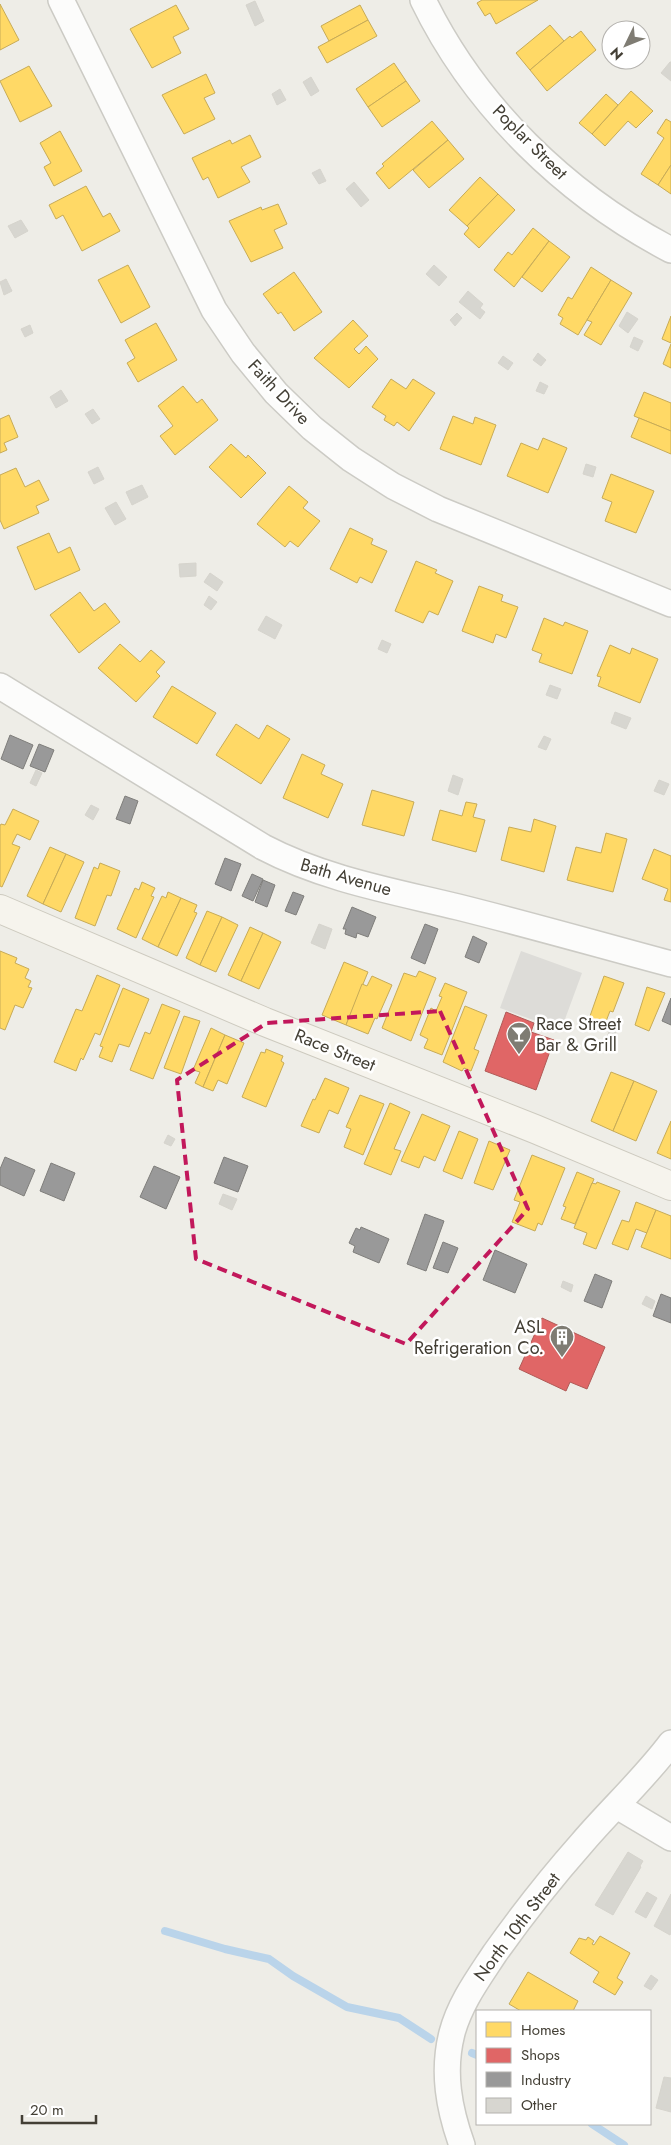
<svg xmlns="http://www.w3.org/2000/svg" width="671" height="2145" font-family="Jost,sans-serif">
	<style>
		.parking { fill: #dddcd8 }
		.homes { fill: #ffd966; stroke: #c7ab57 }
		.shops { fill: #e06666; stroke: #b15a57 }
		.industry { fill: #999; stroke: #7f7e7b }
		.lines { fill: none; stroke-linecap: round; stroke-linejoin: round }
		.stream { stroke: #bad4ea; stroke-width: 8 }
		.building { fill: #d7d6d0; stroke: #d6d4cd }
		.street-casing { stroke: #cccbc5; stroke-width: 28 }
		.secondary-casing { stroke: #cdcabf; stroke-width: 30 }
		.street { stroke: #fcfcfb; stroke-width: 25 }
		.secondary { stroke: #f6f4ed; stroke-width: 28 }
		.marked { fill: none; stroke: #c2185b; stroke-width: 4; stroke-dasharray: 10 6; stroke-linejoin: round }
		.labels { text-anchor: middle; stroke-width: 5; stroke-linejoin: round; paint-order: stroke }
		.street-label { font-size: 18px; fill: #433f35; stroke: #fff }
		.poi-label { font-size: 18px; fill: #433f35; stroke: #fff; text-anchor: start }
	</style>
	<rect width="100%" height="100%" fill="#eeede7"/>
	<path class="parking" d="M521 951 582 973 561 1030 500 1008Z"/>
	<g class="homes">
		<path d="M482 0H538L496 24 490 13 485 16 477 3Z"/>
		<path d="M0 4 19 40 0 50Z"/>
		<path d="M176 5 189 29 173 37 181 53 152 68 130 29Z"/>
		<path d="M360 5 368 20 329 41 321 26Z"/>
		<path d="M368 20 377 36 327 63 318 47Z"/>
		<path d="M550 25 564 41 530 70 516 53Z"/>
		<path d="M581 31 596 50 547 91 530 70 570 36 572 38Z"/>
		<path d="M394 63 406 81 368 107 356 89Z"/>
		<path d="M29 66 52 106 20 122 0 81Z"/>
		<path d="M206 74 215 93 204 98 215 119 184 134 162 95Z"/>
		<path d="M406 81 420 101 382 127 368 107Z"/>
		<path d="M631 91 653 111 636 128 628 121 605 146 592 134Z"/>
		<path d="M606 94 618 105 592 134 579 123Z"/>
		<path d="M666 119 671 122V165L658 185 641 174 664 138 657 133Z"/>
		<path d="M432 121 448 140 389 189 376 173 384 166 382 164Z"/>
		<path d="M60 131 82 171 54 186 44 167 51 163 40 143Z"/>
		<path d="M250 135 261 157 241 167 250 182 218 198 208 177 203 180 192 158 230 140 232 144Z"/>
		<path d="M448 140 464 159 429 188 413 170Z"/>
		<path d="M671 165V194L658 185Z"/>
		<path d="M480 177 498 194 467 226 449 210Z"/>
		<path d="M86 186 103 217 110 213 120 231 82 251 63 215 56 219 49 205Z"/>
		<path d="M498 194 515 210 479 248 464 234 469 228 467 226Z"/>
		<path d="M278 204 287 224 274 230 283 248 251 262 229 221 261 207 262 210Z"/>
		<path d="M533 228 549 241 514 287 494 270 508 252 512 255Z"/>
		<path d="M549 241 570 257 542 292 522 277Z"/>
		<path d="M128 265 150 307 121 323 98 280Z"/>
		<path d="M591 267 611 280 578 335 560 324 563 318 558 315 568 297 572 299Z"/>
		<path d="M294 272 322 312 294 331 281 312 278 314 263 294Z"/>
		<path d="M611 280 632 293 601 345 584 335 592 322 587 320Z"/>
		<path d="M671 316V343L662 339Z"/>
		<path d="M353 320 368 336 354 349 359 354 366 346 378 359 349 388 314 358Z"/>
		<path d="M156 323 177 360 138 382 127 363 135 358 125 340Z"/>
		<path d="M671 344V368L663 364Z"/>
		<path d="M391 379 406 389 413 379 435 393 409 431 397 422 394 426 384 420 386 416 372 407Z"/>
		<path d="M183 386 197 403 202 399 218 420 175 455 160 436 173 426 158 406Z"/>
		<path d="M644 392 671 403V431L634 416Z"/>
		<path d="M9 415 18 437 4 443 7 450 0 453V419Z"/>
		<path d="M453 416 473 424 475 417 496 425 481 465 440 449Z"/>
		<path d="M639 418 671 431V454L631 437Z"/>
		<path d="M543 438 567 448 548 493 507 476 521 443 538 450Z"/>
		<path d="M231 444 246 458 248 455 266 473 241 498 209 467Z"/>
		<path d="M16 468 25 487 39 480 49 500 36 506 39 513 4 529 0 520V475Z"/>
		<path d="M611 474 654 491 636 533 605 521 612 502 602 498Z"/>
		<path d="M289 486 308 502 303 508 320 521 298 547 290 541 285 547 257 524Z"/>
		<path d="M350 528 373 539 371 544 387 551 372 583 360 577 357 583 330 569Z"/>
		<path d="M49 533 58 553 70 547 80 570 35 590 17 547Z"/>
		<path d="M416 561 437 570 435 573 453 581 438 615 429 611 423 623 395 611Z"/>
		<path d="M479 586 503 595 501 601 518 607 506 638 496 634 493 643 462 631Z"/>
		<path d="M80 592 94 611 105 603 120 622 79 653 50 615Z"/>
		<path d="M544 618 563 626 565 622 588 631 572 674 539 662 542 654 532 650Z"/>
		<path d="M120 644 140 662 151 650 165 662 156 672 160 676 136 702 98 668Z"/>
		<path d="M610 645 630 654 632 648 658 659 640 703 598 686 601 677 597 676Z"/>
		<path d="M172 686 216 713 197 744 153 717Z"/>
		<path d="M236 724 259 739 267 725 290 739 261 784 216 755Z"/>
		<path d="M302 754 325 765 321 774 343 784 328 818 283 798Z"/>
		<path d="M372 790 414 802 404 836 362 825Z"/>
		<path d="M466 802 477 804 473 817 485 820 476 852 432 840 440 810 462 816Z"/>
		<path d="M13 809 39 821 30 840 17 834 12 844 20 847 2 887 0 886V826L1 824 5 825Z"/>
		<path d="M534 819 556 826 544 872 501 860 509 827 531 832Z"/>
		<path d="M606 833 627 839 613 892 567 880 576 847 601 853Z"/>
		<path d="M50 847 66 854 43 904 27 896Z"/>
		<path d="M654 849 671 856V902L664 900 668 889 642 879Z"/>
		<path d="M66 854 84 862 61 912 43 904Z"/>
		<path d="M100 863 120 871 111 896 107 895 95 926 75 918 94 867 98 869Z"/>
		<path d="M142 882 155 888 151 896 154 897 136 938 117 929 135 888 139 890Z"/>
		<path d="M168 892 181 898 158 947 142 939 162 896 166 898Z"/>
		<path d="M181 898 197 905 194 912 197 913 177 956 158 947Z"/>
		<path d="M207 911 222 917 200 965 186 958Z"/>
		<path d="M222 917 238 925 216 972 200 965Z"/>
		<path d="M250 927 263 933 241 981 228 975Z"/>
		<path d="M263 933 281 942 259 989 241 981Z"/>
		<path d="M0 951 17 958 15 963 29 969 25 978 31 981 28 987 32 988 23 1008 15 1005 5 1030 0 1028Z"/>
		<path d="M344 962 368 972 346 1025 322 1015Z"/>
		<path d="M419 971 436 978 411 1041 382 1028 404 973 416 977Z"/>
		<path d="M97 975 120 985 100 1035 95 1033 83 1060 81 1058 76 1071 54 1062 76 1009 82 1011Z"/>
		<path d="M372 976 392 985 377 1019 375 1018 368 1034 346 1025 362 984 367 986Z"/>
		<path d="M604 976 624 983 613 1012 610 1011 605 1024 589 1019Z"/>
		<path d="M445 983 467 992 442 1055 424 1048 428 1039 420 1035 431 1008 436 1011 442 997 439 996Z"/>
		<path d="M647 987 665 993 649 1031 635 1025Z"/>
		<path d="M123 988 149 999 129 1047 119 1044 112 1062 99 1057 103 1047 100 1046Z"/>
		<path d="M162 1004 180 1011 153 1079 130 1070 145 1032 150 1034Z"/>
		<path d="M465 1006 487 1015 474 1049 479 1051 471 1071 464 1068 462 1071 443 1062Z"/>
		<path d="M184 1016 200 1021 181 1074 164 1068Z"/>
		<path d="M211 1028 225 1035 203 1087 195 1083 200 1072 193 1070Z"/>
		<path d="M225 1035 244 1043 227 1084 218 1080 213 1091 203 1087Z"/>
		<path d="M266 1049 283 1056 281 1061 284 1063 266 1107 242 1097 261 1052 265 1053Z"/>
		<path d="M611 1072 634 1081 613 1131 591 1121Z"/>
		<path d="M325 1078 349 1088 338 1114 329 1110 319 1133 301 1126 313 1099 315 1100Z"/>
		<path d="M634 1081 657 1091 636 1141 613 1131Z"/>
		<path d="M360 1095 384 1104 363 1155 344 1147 351 1129 346 1127Z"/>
		<path d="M390 1103 410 1112 394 1149 401 1151 391 1175 364 1164Z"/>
		<path d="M422 1114 450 1126 435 1161 424 1156 419 1168 401 1161Z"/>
		<path d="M671 1121V1159L657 1153Z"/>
		<path d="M459 1131 478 1139 462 1179 443 1171Z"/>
		<path d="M489 1141 510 1150 493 1190 474 1183Z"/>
		<path d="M532 1155 565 1168 542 1225 538 1223 535 1231 512 1222 520 1202 514 1200Z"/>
		<path d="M577 1172 594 1179 575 1224 561 1219 566 1207 563 1206Z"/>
		<path d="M597 1182 620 1191 596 1249 583 1244 587 1233 574 1228 592 1183 596 1184Z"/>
		<path d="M636 1202 656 1210 647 1233 636 1229 628 1250 612 1244 622 1220 629 1222Z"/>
		<path d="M656 1210 671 1216V1259L641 1247Z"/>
		<path d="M600 1936 630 1953 617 1978 623 1982 615 1995 593 1982 599 1972 570 1953 579 1938 586 1940 588 1937 594 1941 592 1944 594 1945Z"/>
		<path d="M528 1972 578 2001 573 2011H521L509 2004Z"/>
	</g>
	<g class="shops">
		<path d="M506 1012 534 1023 531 1032 554 1040 536 1090 485 1071Z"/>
		<path d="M542 1318 605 1347 587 1389 570 1382 566 1391 519 1369Z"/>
	</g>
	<g class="industry">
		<path d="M10 735 33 745 23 769 1 759Z"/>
		<path d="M39 744 54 750 45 772 30 766Z"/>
		<path d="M125 796 138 801 130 824 116 819Z"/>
		<path d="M225 858 241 864 231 891 215 884Z"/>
		<path d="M252 874 263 879 253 901 242 896Z"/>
		<path d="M263 880 275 885 267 907 255 902Z"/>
		<path d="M293 892 304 896 296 915 285 911Z"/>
		<path d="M352 907 376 917 368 937 357 933 356 938 345 934 346 929H343Z"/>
		<path d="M425 924 438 929 425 964 411 958Z"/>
		<path d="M473 936 487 943 479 963 465 957Z"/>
		<path d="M671 998V1025L662 1021Z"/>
		<path d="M5 1157 35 1170 24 1196 0 1185V1169Z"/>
		<path d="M224 1157 248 1166 238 1192 214 1183Z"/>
		<path d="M51 1163 75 1173 64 1201 40 1191Z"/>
		<path d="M154 1166 180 1177 166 1209 140 1197Z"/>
		<path d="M425 1214 444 1221 426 1271 407 1264Z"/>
		<path d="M361 1227 389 1239 379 1263 353 1252 355 1246 349 1243 356 1228 360 1230Z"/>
		<path d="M443 1242 458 1248 448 1273 433 1268Z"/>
		<path d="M495 1250 527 1264 515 1293 483 1280Z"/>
		<path d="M595 1274 612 1281 602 1308 584 1301Z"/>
		<path d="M661 1294 671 1298V1323L653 1316Z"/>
	</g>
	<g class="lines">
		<g class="stream">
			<path d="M165 1931 225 1949 269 1959 293 1976 347 2007 399 2018 431 2039"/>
			<path d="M472 2053 477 2055"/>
			<path d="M592 2124 624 2145"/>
		</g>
	</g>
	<g class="building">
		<path d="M255 1 264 21 255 26 246 5Z"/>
		<path d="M670 62H671V81L661 73Z"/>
		<path d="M311 77 319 91 311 96 303 82Z"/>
		<path d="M280 89 286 100 277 105 272 94Z"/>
		<path d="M320 169 326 181 319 184 312 173Z"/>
		<path d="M354 182 369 200 361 207 346 189Z"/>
		<path d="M21 220 28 231 15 238 8 226Z"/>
		<path d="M434 265 447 277 439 286 426 274Z"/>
		<path d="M6 279 12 291 4 295 0 282Z"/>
		<path d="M468 291 483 304 480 308 485 312 480 319 459 302Z"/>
		<path d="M627 312 638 319 628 333 619 326Z"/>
		<path d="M457 313 462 318 455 326 450 320Z"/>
		<path d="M30 325 33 333 25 337 21 329Z"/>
		<path d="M634 337 643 341 638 351 630 347Z"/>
		<path d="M538 353 546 360 541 366 533 360Z"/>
		<path d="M503 356 513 363 508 370 498 363Z"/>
		<path d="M540 382 548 386 544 394 536 391Z"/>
		<path d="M61 390 68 401 56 408 50 397Z"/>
		<path d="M93 409 100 419 92 424 85 414Z"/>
		<path d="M586 464 596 467 593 477 583 474Z"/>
		<path d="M98 467 104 479 94 484 88 472Z"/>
		<path d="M142 485 148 497 132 505 126 492Z"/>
		<path d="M116 502 126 519 115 525 105 508Z"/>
		<path d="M196 563V576L180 577 179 564Z"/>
		<path d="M210 573 223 582 217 591 204 582Z"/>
		<path d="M209 596 217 602 211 610 204 605Z"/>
		<path d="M266 616 282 625 275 639 258 630Z"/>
		<path d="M382 640 391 644 387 653 378 649Z"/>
		<path d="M550 685 561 689 557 699 546 695Z"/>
		<path d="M615 712 631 718 626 729 611 723Z"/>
		<path d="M544 736 551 739 546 750 538 747Z"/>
		<path d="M36 770 42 773 36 786 30 783Z"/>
		<path d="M453 775 463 779 458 795 448 791Z"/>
		<path d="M659 780 669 784 664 795 654 791Z"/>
		<path d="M91 805 99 809 93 820 85 815Z"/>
		<path d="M319 924 332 929 325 949 311 943Z"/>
		<path d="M610 1029 616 1032 612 1042 606 1040Z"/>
		<path d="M168 1135 175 1139 171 1146 164 1143Z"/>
		<path d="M223 1194 237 1199 232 1210 219 1204Z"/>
		<path d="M563 1281 573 1285 571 1292 561 1287Z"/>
		<path d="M646 1296 655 1301 652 1309 642 1304Z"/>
		<path d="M628 1852 643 1861 640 1866 641 1867 613 1915 595 1905Z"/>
		<path d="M647 1892 657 1898 646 1918 635 1912Z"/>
		<path d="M671 1894V1933L670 1935 654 1926Z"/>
		<path d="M651 1975 658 1980 651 1990 644 1986Z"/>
		<path d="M664 2077 671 2078V2112L656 2108Z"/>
	</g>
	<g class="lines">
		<defs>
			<g id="street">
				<path d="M61 0 214 310 243 353 276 393 312 428 351 459 393 486 438 509 671 604"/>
				<path d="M423 0C475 107 566 195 671 250"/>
				<path d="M0 686 263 847C324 879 392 891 458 907 530 925 600 945 671 964"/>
				<path d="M617 1806 671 1838"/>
				<path d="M462 2145C449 2109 442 2072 452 2033 460 2003 478 1979 495 1953 522 1915 551 1878 582 1843 611 1809 644 1779 671 1743"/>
			</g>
			<path id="secondary" d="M0 909 265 1022 535 1129 671 1186"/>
		</defs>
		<use href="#street" class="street-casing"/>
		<use href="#secondary" class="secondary-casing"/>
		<use href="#street" class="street"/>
		<use href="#secondary" class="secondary"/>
	</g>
	<path class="marked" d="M440 1011 528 1209 406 1344 196 1259 177 1080 267 1023Z"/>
	<defs>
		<symbol id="bar-pin" viewBox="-11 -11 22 30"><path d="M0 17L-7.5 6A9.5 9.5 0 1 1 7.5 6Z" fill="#7f7c73" stroke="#fff"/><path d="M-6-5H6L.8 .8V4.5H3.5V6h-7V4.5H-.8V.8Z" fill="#fff"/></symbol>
		<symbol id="building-pin" viewBox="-11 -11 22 30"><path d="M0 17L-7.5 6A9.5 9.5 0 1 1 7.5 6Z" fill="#7f7c73" stroke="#fff"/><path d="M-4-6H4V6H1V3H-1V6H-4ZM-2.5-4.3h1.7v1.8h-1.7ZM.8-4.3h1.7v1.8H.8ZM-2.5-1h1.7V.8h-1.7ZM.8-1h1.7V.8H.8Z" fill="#fff"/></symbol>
	</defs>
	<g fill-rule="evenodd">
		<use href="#bar-pin" x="505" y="1020" width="28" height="38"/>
		<use href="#building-pin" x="548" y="1323" width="28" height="38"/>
	</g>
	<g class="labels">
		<g class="street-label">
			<text transform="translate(530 142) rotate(45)" y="6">Poplar Street</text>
			<text transform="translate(279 392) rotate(47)" y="6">Faith Drive</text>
			<text transform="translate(346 877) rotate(16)" y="6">Bath Avenue</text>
			<text transform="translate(335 1050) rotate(22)" y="6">Race Street</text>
			<text transform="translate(517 1927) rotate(-53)" y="6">North 10th Street</text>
		</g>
		<g class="poi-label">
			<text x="536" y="1030">Race Street<tspan x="536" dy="21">Bar &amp; Grill</tspan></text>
			<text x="544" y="1333" text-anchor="end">ASL<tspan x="544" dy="21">Refrigeration Co.</tspan></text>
		</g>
	</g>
	<rect x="476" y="2010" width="175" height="115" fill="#ffffff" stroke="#b4b2ae"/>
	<rect x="486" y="2022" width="25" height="15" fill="#ffd966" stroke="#b4b2ae"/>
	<text x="521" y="2035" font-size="15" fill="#433f35">Homes</text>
	<rect x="486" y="2048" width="25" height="15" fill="#e06666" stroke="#b4b2ae"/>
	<text x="521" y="2060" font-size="15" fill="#433f35">Shops</text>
	<rect x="486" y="2072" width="25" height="15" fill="#999999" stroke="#b4b2ae"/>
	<text x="521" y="2085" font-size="15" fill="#433f35">Industry</text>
	<rect x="486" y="2098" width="25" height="15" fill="#d7d6d0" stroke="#b4b2ae"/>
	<text x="521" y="2110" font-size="15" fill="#433f35">Other</text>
	<g transform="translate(626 45) rotate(227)"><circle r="24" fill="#ffffff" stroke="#b4b2ae"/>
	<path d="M0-4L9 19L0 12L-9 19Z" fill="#7f7c73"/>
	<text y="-8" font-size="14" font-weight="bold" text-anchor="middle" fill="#433f35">N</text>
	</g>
	<path d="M22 2115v8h74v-8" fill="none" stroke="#433f35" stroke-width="2.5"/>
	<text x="30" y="2115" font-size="15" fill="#433f35" stroke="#ffffff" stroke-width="4" paint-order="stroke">20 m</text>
</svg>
